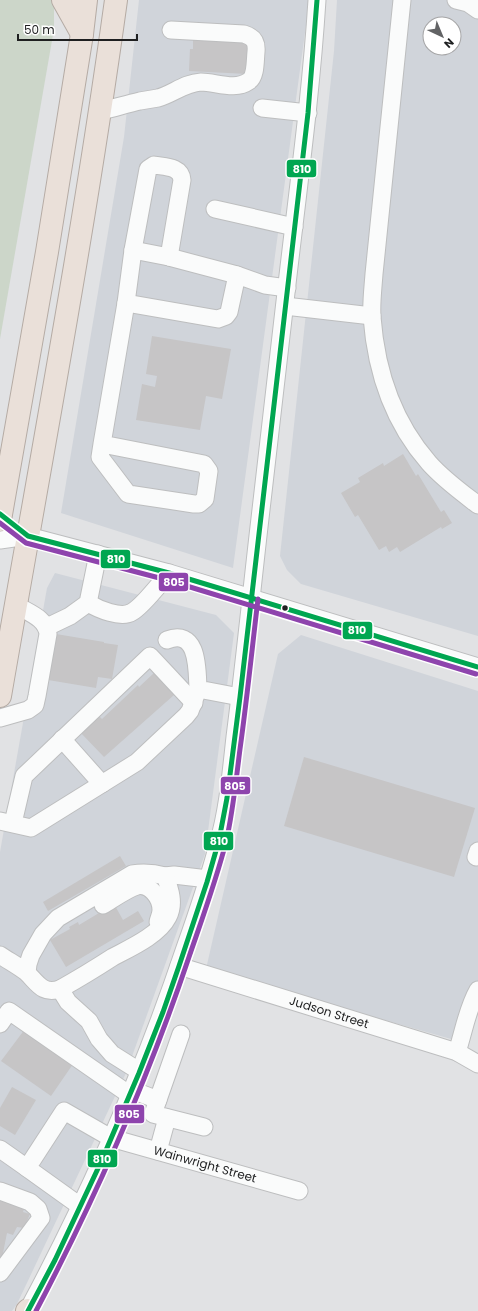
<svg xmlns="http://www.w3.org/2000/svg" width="478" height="1311" font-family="Poppins,sans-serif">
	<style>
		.built { fill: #d0d4da; fill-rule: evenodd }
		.green { fill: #ccd6c9 }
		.building { fill: #c6c5c6 }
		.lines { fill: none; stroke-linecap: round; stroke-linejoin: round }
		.minor-casing { stroke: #bdbebf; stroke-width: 19 }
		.highway-casing { stroke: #b5aba4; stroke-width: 24 }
		.minor { stroke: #fafbfb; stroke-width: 17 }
		.highway { stroke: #eae0d9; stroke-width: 22 }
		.bus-1-casing { stroke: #fff; stroke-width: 8 }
		.bus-2-casing { stroke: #fff; stroke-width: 8 }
		.bus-1 { stroke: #00a651; stroke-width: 5 }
		.bus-2 { stroke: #8e44ad; stroke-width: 5 }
		.bus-dot { fill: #1e1f20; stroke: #fff; stroke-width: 1.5 }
		.labels { text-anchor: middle; stroke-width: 3.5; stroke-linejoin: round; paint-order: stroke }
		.street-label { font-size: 12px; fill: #1e1f20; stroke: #fff }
		.line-badge { stroke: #fff; stroke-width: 1.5 }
		.badge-label { font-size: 11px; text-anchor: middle; font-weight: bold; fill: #fff }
	</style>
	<rect width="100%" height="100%" fill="#e1e2e4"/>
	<g class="built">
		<path d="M139 0H308V10L233 568 61 513 124 137Z"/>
		<path d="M337 0H478V636L301 584 287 570 280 556 334 51ZM430 24H454V48H430Z"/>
		<path d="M55 573 216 615 234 633 205 854 126 1073 17 1304 12 1311H0V852L47 588Z"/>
		<path d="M301 635 478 691V993L451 1039 206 969 278 654Z"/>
	</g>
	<path class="green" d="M0 0H54V29L0 339Z"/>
	<g class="building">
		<path d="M193 39 249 42 247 74 189 71 190 49H193Z"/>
		<path d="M152 336 231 349 222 399 206 396 200 430 136 420 142 384 155 387 157 376 146 374Z"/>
		<path d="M403 454 416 476 418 474 441 512 444 510 452 523 442 529 441 527 400 552 397 547 389 552 386 546 379 550 358 515 355 517 341 493 360 482 358 478 383 463 384 466Z"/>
		<path d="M50 633 104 642V643L118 645 112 679 98 677 96 688 42 679Z"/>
		<path d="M154 673 174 695 104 757 80 732 98 715 102 719 138 685 139 687Z"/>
		<path d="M304 757 475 808 454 877 284 826Z"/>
		<path d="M120 856 126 866 48 911 43 902Z"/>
		<path d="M114 904 123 920 138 911 144 921 66 967 50 940 70 929 69 927 78 922 79 925Z"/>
		<path d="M25 1029 73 1064 51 1096 1 1061Z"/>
		<path d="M12 1087 36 1100 15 1135 0 1126V1108Z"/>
		<path d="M0 1200 24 1209 23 1212 30 1214 24 1228 17 1227 13 1235 7 1233 2 1258 0 1257Z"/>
	</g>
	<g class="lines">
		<defs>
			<g id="minor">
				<path d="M402 0 374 274C373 288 371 303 372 317 376 370 393 422 429 463 443 479 461 492 478 505"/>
				<path d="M456 0 468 3 478 10"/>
				<path d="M262 108 308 113"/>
				<path d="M101 111C114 108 127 104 140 101 146 100 152 99 158 98 173 94 184 83 201 82 216 82 235 91 249 81 256 76 255 61 256 52 257 42 254 37 244 34L171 30"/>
				<path d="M215 209 294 227"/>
				<path d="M133 250 169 257 237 275 265 285 287 288"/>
				<path d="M126 303 133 250 148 169 154 165C165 167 181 166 182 180L169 257"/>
				<path d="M285 306 372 316"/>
				<path d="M102 444 100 457 128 494 194 504H199L205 499 209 471 204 464 102 444 126 303 218 319 226 316 229 312 237 275"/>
				<path d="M0 540 28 536 169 573 478 667"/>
				<path d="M88 603C98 609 121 619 132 612 143 606 160 583 169 573"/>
				<path d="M47 627 70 616 88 603 98 554"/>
				<path d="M167 640C199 628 197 670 198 689L240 697"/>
				<path d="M0 718 28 710 35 705 37 696 48 634C46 618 29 613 16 605"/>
				<path d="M62 739 102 784"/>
				<path d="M0 821 31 828 137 762 186 716 190 711 198 689"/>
				<path d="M13 823 24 776 150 656 194 703"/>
				<path d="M476 857 478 851"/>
				<path d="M165 876 174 875 208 879"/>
				<path d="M103 905C113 899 127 889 137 886 150 883 161 898 161 910 161 914 159 918 158 922"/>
				<path d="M0 955C9 961 18 966 26 972 37 982 42 995 60 989 78 979 96 968 113 957 130 948 159 935 168 917 175 904 170 889 165 876 154 873 144 872 132 874L58 918 43 934 31 955 28 964 27 973"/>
				<path id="s1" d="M179 966 457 1052 478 1064"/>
				<path d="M60 989 68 1002 89 1021 99 1039 112 1054 139 1071"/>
				<path d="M0 1024 9 1011 130 1095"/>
				<path d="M181 1034 153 1114 204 1127"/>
				<path d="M457 1052C464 1031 467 1009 478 990"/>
				<path d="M132 1090 158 1100"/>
				<path d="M0 1149 27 1168"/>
				<path d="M158 1151 167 1118"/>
				<path d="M0 1191 30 1202 38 1209 41 1218 0 1273"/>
				<path id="s2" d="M80 1206 27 1168 64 1111 111 1138 299 1191"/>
				<path d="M31 1311 28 1310C90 1194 143 1073 185 948 197 914 209 879 218 844 228 810 231 773 235 737 244 667 251 597 259 527 269 446 277 365 287 284 298 189 311 95 317 0"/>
			</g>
			<g id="highway">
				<path d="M63 0 82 34"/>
				<path d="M0 520 47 252 82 34 86 0"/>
				<path d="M0 696C40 464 84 233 116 0"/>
				<path d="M27 1311 28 1310"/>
			</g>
		</defs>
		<use href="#minor" class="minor-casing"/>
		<use href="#highway" class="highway-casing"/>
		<use href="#minor" class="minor"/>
		<use href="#highway" class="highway"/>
		<defs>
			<g id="bus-1">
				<path d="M0 514 28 536 169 573 478 667"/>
				<path d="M28 1311 55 1260 101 1162 139 1073 163 1012 179 966 207 882 219 840 227 798 240 697 308 113 317 0"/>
			</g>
			<g id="bus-2">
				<path d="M0 523 26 543 167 580 476 674"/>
				<path d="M36 1311C96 1197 148 1079 189 957 202 919 216 881 226 842 233 812 236 780 240 749 247 699 252 649 258 599"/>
			</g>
		</defs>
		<use href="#bus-1" class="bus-1-casing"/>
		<use href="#bus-2" class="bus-2-casing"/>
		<use href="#bus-1" class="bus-1"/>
		<use href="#bus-2" class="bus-2"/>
	</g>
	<circle class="bus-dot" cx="285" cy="608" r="3.5"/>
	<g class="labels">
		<g class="street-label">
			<text dy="4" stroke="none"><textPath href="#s1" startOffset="157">Judson Street</textPath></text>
			<text dy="4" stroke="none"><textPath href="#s2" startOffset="285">Wainwright Street</textPath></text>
		</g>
	</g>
	<g class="line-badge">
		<rect x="286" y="159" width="31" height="19" rx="4" fill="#00a651"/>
		<rect x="100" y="549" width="31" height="20" rx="4" fill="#00a651"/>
		<rect x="158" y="572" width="31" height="20" rx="4" fill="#8e44ad"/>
		<rect x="342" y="621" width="31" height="19" rx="4" fill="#00a651"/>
		<rect x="220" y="776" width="31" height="19" rx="4" fill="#8e44ad"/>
		<rect x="203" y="831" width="31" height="20" rx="4" fill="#00a651"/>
		<rect x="114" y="1104" width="31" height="20" rx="4" fill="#8e44ad"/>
		<rect x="87" y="1149" width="31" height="19" rx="4" fill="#00a651"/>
	</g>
	<g class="badge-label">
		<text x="302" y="173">810</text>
		<text x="116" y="563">810</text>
		<text x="174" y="586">805</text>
		<text x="357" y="634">810</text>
		<text x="235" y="790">805</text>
		<text x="219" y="845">810</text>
		<text x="129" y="1118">805</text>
		<text x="102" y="1163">810</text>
	</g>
	<g transform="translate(442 36) rotate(136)"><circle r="19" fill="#ffffff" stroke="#a5a5a6"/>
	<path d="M0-3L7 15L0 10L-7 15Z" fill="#626365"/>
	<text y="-6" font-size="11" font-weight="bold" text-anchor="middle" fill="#1e1f20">N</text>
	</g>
	<path d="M18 34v6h119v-6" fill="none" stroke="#1e1f20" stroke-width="2"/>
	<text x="24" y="34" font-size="12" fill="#1e1f20" stroke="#ffffff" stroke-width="3" paint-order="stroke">50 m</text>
</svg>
